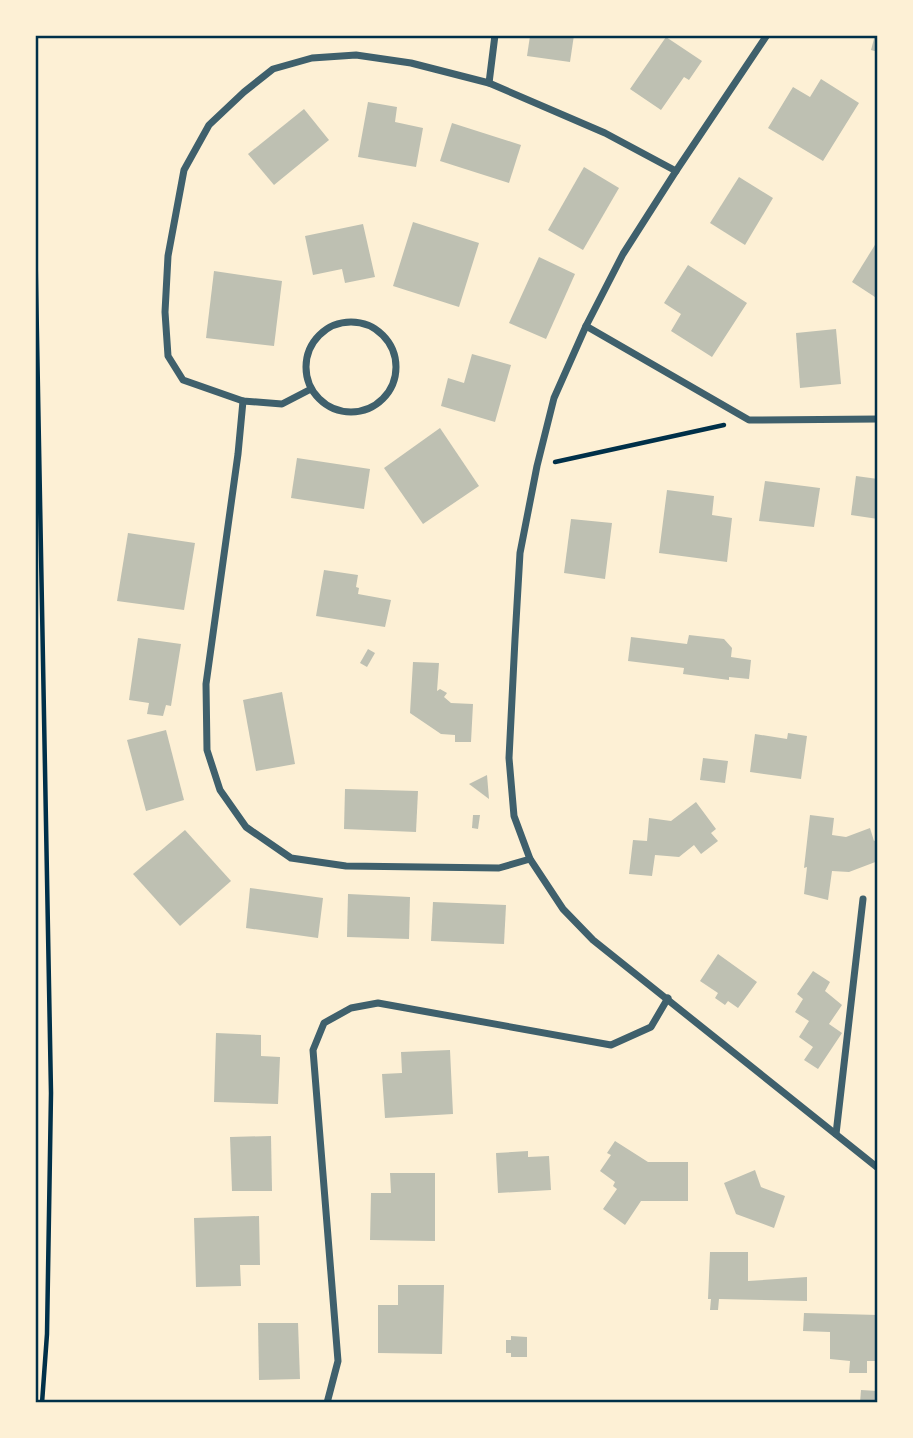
<svg xmlns="http://www.w3.org/2000/svg" width="913" height="1438" font-family="Merriweather,serif">
	<style>
		.building { fill: #bec0b2 }
		.lines { fill: none; stroke-linecap: round; stroke-linejoin: round }
		.path { stroke: #003049; stroke-width: 4.5 }
		.minor { stroke: #3f606c; stroke-width: 7 }
		.neatline { fill: none; stroke: #003049; stroke-width: 2.5 }
	</style>
	<rect width="100%" height="100%" fill="#fdf0d5"/>
	<g class="building">
		<path d="M574 35 570 62 527 56 530 36Z"/>
		<path d="M875 35H878V52L871 50Z"/>
		<path d="M666 37 702 61 689 80 684 77 661 110 630 89Z"/>
		<path d="M821 79 859 103 823 161 768 128 793 87 810 97Z"/>
		<path d="M368 102 397 107 395 122 423 128 416 167 358 157Z"/>
		<path d="M304 109 329 140 274 185 248 154Z"/>
		<path d="M452 123 521 145 509 183 440 161Z"/>
		<path d="M584 167 619 188 583 250 548 230Z"/>
		<path d="M739 177 773 198 745 245 710 223Z"/>
		<path d="M413 222 479 243 459 307 393 286Z"/>
		<path d="M363 224 375 277 345 283 342 269 313 275 305 236Z"/>
		<path d="M878 240V299L852 282Z"/>
		<path d="M539 257 575 274 546 339 509 323Z"/>
		<path d="M688 265 747 303 712 357 671 331 681 314 664 303Z"/>
		<path d="M214 271 282 281 274 346 206 338Z"/>
		<path d="M836 329 841 384 800 388 796 333Z"/>
		<path d="M472 354 511 365 495 422 441 406 448 378 464 383Z"/>
		<path d="M440 428 479 486 423 524 384 468Z"/>
		<path d="M297 458 370 469 364 509 291 498Z"/>
		<path d="M856 476 878 479V519L851 515Z"/>
		<path d="M765 481 820 488 814 527 759 521Z"/>
		<path d="M667 490 714 496 712 515 732 518 727 562 659 553Z"/>
		<path d="M571 519 612 523 605 579 564 573Z"/>
		<path d="M128 533 195 543 184 610 117 601Z"/>
		<path d="M324 570 358 575 356 587 359 588 358 594 391 600 385 627 316 616Z"/>
		<path d="M689 635 724 639 732 648 731 657 751 660 749 679 729 677V680L683 674 684 668 628 661 631 637 687 644Z"/>
		<path d="M138 638 181 644 171 706 166 705 163 716 147 714 149 703 129 700Z"/>
		<path d="M368 649 375 653 367 667 360 663Z"/>
		<path d="M413 662 439 663 437 691 440 689 447 693 444 697 451 703 473 704 471 742H455V735L441 734 410 713Z"/>
		<path d="M282 692 295 764 256 771 243 700Z"/>
		<path d="M166 730 184 800 146 811 127 740Z"/>
		<path d="M788 733 807 736 801 779 750 772 755 734 787 739Z"/>
		<path d="M703 758 728 761 725 783 700 780Z"/>
		<path d="M487 775 489 799 469 784Z"/>
		<path d="M345 789 418 791 416 832 344 829Z"/>
		<path d="M696 802 716 829 711 833 718 841 701 854 694 845 679 857 655 855 652 876 629 874 633 840 647 841 649 818 671 821Z"/>
		<path d="M473 815H480L478 829 472 828Z"/>
		<path d="M810 815 834 818 832 835 846 837 870 828 874 841 878 839V861L849 872 832 871 828 900 804 894 807 867 804 868Z"/>
		<path d="M185 830 231 881 180 926 133 874Z"/>
		<path d="M250 888 323 898 318 938 246 928Z"/>
		<path d="M348 894 410 897 409 939 347 937Z"/>
		<path d="M433 902 506 905 504 944 431 941Z"/>
		<path d="M718 954 757 982 738 1008 728 1001 725 1005 715 998 718 993 700 981Z"/>
		<path d="M813 971 830 982 825 991 842 1005 829 1024 842 1033 818 1069 804 1060 813 1047 799 1037 809 1021 795 1012 803 999 797 994Z"/>
		<path d="M216 1033 261 1035V1056L280 1057 278 1104 214 1102Z"/>
		<path d="M450 1050 453 1114 385 1118 382 1074 402 1073 401 1052Z"/>
		<path d="M271 1136 272 1191H232L230 1137Z"/>
		<path d="M615 1141 648 1162H688V1201H641L625 1225 603 1209 617 1189 613 1186 615 1182 600 1171 611 1155 607 1153Z"/>
		<path d="M528 1151V1157L549 1156 551 1190 498 1193 496 1153Z"/>
		<path d="M755 1170 761 1187 785 1196 774 1228 736 1214 724 1183Z"/>
		<path d="M390 1173H435V1241L370 1240 371 1193H391Z"/>
		<path d="M259 1216 260 1265H240L241 1286 196 1287 194 1218Z"/>
		<path d="M710 1252H748V1281L807 1277V1301L719 1299 718 1310H710L711 1299H708Z"/>
		<path d="M398 1285H444L442 1354 378 1353V1305H398Z"/>
		<path d="M804 1313 878 1315V1361H867V1373H849L850 1361 830 1359V1332L803 1331Z"/>
		<path d="M258 1323H298L300 1379 259 1380Z"/>
		<path d="M511 1336 527 1337V1357H511V1353H506V1340H511Z"/>
		<path d="M861 1390 878 1391V1403H860Z"/>
	</g>
	<g class="lines">
		<g class="path">
			<path d="M35 229 51 1093 47 1334 42 1403"/>
			<path d="M555 462 724 425"/>
		</g>
		<g class="minor">
			<path d="M767 35 676 171 623 254 586 326 554 398 537 466 520 553 515 639 509 758 514 816 530 859 563 909 593 940 878 1168"/>
			<path d="M489 83 495 35"/>
			<circle cx="351" cy="367" r="45"/>
			<path d="M586 326 749 420 878 419"/>
			<path d="M311 389 282 404 243 401 183 380 168 356 165 312 168 256 184 170 209 125 244 92 273 69 312 58 356 55 411 63 489 83 605 133 676 171"/>
			<path d="M243 401 238 454 206 684 207 750 220 790 246 827 291 858 346 866 499 868 530 859"/>
			<path d="M836 1134 863 899"/>
			<path d="M327 1403 338 1361 313 1050 324 1023 351 1008 378 1003 611 1045 651 1027 668 998"/>
		</g>
	</g>
	<rect width="913" height="1438" fill="none" stroke="#fdf0d5" stroke-width="74"/>
	<rect x="37" y="37" width="839" height="1364" class="neatline"/>
</svg>
